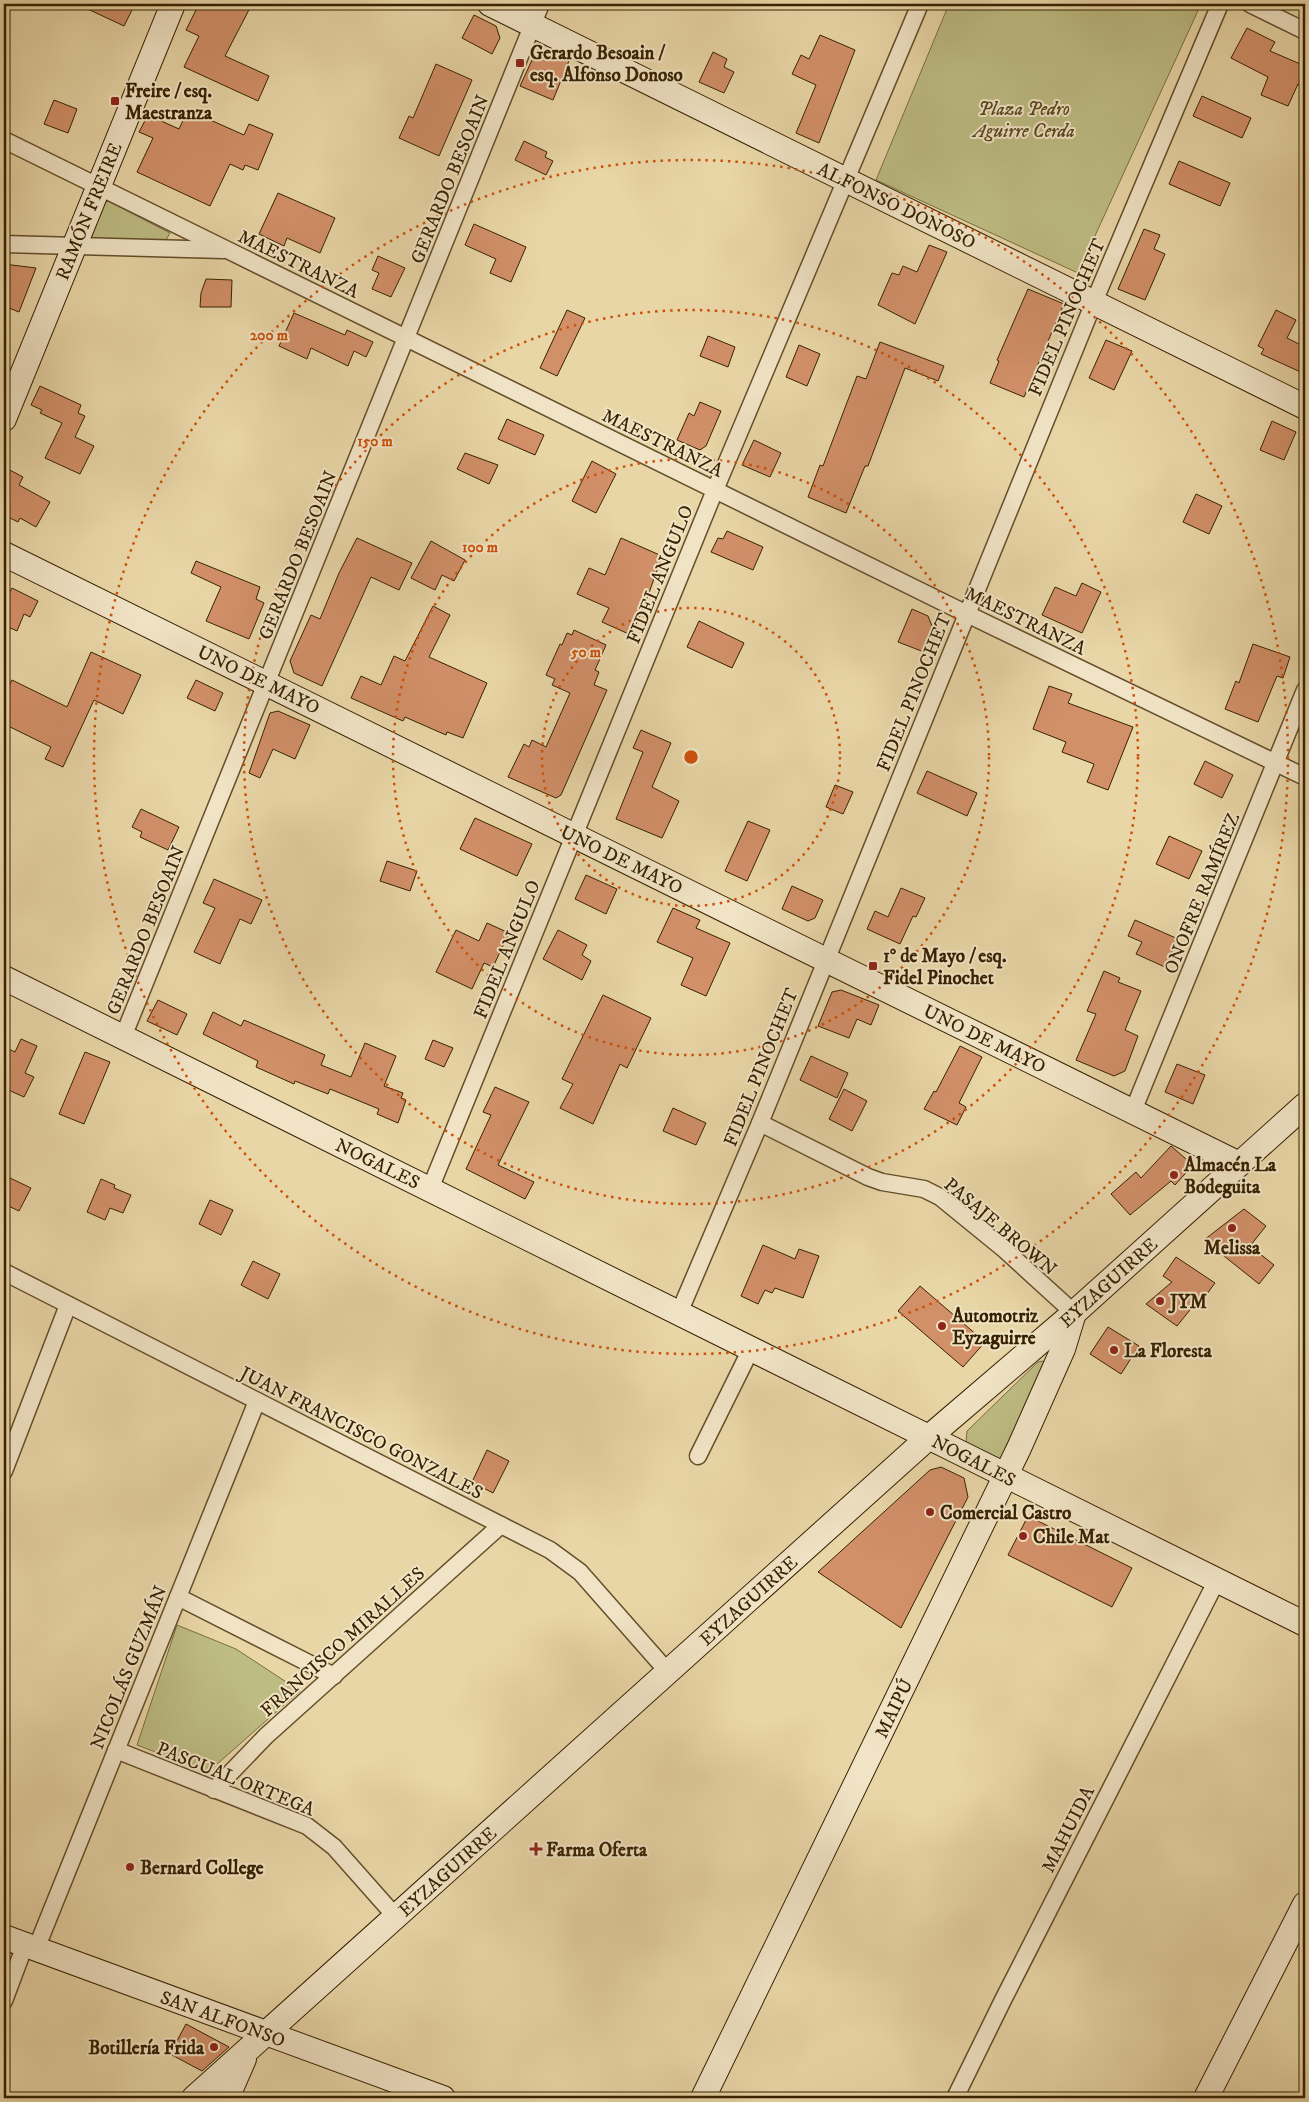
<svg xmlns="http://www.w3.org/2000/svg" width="1309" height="2102" font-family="'IM FELL DW Pica',serif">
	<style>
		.green { fill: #bdbc83; stroke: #7a6e42 }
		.building { fill: #d29069; stroke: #372100 }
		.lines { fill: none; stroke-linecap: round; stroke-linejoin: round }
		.street-casing { stroke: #644e2a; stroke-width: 19 }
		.secondary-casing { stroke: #372100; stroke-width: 26 }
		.street { stroke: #f1e4c6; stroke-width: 16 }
		.secondary { stroke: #f1e4c6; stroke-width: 24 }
		.ring { fill: none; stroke: #cd510a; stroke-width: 2.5; stroke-dasharray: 2.5 5 }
		.poi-dot { fill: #8f2418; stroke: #f1e4c6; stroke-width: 2 }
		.labels { text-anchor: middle; stroke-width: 4; stroke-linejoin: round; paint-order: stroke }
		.poi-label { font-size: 19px; font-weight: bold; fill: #372100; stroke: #f1e4c6; text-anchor: start }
		.park-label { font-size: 19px; font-style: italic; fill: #584821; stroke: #f1e4c6 }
		.street-label { font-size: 19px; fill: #372100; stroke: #f1e4c6 }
		.centre { fill: #cd510a; stroke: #f1e4c6; stroke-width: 2.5 }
		.ring-label { font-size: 15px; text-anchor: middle; font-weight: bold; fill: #cd510a; stroke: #f1e4c6; stroke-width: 4; stroke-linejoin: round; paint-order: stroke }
	</style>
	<rect width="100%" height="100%" fill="#e9d6a7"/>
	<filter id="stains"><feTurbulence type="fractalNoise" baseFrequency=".004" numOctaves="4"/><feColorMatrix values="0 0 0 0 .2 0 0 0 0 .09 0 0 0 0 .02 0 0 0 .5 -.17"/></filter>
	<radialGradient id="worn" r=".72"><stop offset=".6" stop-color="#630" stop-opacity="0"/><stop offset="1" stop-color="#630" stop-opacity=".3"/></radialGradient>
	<g class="green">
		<path d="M949 4H1201L1078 273 876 180Z"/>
		<path d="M108 201 170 233 166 240 93 241 88 233 99 206Z"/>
		<path d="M1043 1361 1046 1363 1003 1457 999 1459 966 1443 967 1431 1038 1362Z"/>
		<path d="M177 1625 236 1649 300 1691 208 1772 137 1745Z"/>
	</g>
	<g class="building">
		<path d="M77 4H135L124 26Z"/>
		<path d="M199 4H252L225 56 269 76 258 101 184 67 199 36 186 30Z"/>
		<path d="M474 15 496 26 500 38 492 54 462 38Z"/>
		<path d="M1247 28 1275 42 1270 51 1305 66V88L1298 84 1288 106 1261 95 1268 77 1231 58Z"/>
		<path d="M820 35 855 50 819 143 796 133 816 85 792 74 801 55 809 59Z"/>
		<path d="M713 52 727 59 724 67 734 72 724 93 699 82Z"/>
		<path d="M549 53 569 61 553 100 520 86 532 60Z"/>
		<path d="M436 64 472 80 439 156 399 138 409 116 413 118Z"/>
		<path d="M1202 96 1251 118 1242 138 1193 116Z"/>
		<path d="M54 100 77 109 68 133 44 124Z"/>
		<path d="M188 110 244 135 249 124 273 134 258 170 245 165 243 170 230 164 210 206 137 172 153 138 139 132 148 115 179 129Z"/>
		<path d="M524 141 547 152 545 157 553 161 546 175 515 160Z"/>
		<path d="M1179 161 1230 183 1220 206 1169 184Z"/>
		<path d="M278 193 335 218 320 253 287 238 284 246 259 234Z"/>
		<path d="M474 224 526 247 511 282 490 273 496 259 465 245Z"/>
		<path d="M1144 229 1160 235 1154 249 1165 254 1145 300 1118 289Z"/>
		<path d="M929 245 947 252 915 324 878 305 892 273 899 275 903 266 917 272Z"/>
		<path d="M378 256 405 268 391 297 372 289 379 273 372 270Z"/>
		<path d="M4 264 36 268 19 312 4 306Z"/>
		<path d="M206 279 232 280 231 307H200L201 293Z"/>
		<path d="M1028 289 1064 304 1024 397 990 383 999 361 997 360Z"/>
		<path d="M567 310 585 318 557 376 540 368Z"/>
		<path d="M1276 310 1296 320 1287 338 1305 347V374L1261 354 1264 349 1258 346Z"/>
		<path d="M294 313 345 335 347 330 373 342 366 357 354 351 348 366 311 348 307 359 279 346Z"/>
		<path d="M708 336 735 347 728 367 700 356Z"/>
		<path d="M1106 340 1132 351 1114 390 1089 378Z"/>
		<path d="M880 342 944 366 938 381 905 368 868 466H865L846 513 808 497 820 465 823 466 857 376 866 379Z"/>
		<path d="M799 345 820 354 807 386 786 377Z"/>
		<path d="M40 386 81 405 78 413 85 416 75 437 94 446 80 474 45 458 62 423 40 413 42 410 31 405Z"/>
		<path d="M700 402 721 411 706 446 700 450 677 440 689 413 694 416Z"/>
		<path d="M507 419 544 435 535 455 498 439Z"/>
		<path d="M1272 421 1296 432 1284 460 1260 450Z"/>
		<path d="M754 440 781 453 770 477 742 465Z"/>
		<path d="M465 453 498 465 489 484 457 469Z"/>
		<path d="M592 461 616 474 596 513 572 501Z"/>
		<path d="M4 467 23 477 19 485 50 502 36 527 20 518 18 522 4 515Z"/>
		<path d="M1196 494 1222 506 1209 534 1183 522Z"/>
		<path d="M727 531 763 547 753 570 711 552 718 538 723 539Z"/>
		<path d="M357 538 412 563 399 590 371 577 322 686 294 673 290 661 311 615 320 619 339 573Z"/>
		<path d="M621 538 662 556 644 607 631 635 602 622 609 608 577 594 589 568 605 575Z"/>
		<path d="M431 541 465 560 454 581 442 575 435 590 411 578Z"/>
		<path d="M196 561 260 587 256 599 264 603 249 639 206 621 221 587 191 573Z"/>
		<path d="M1082 583 1101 592 1082 633 1042 615 1055 587 1076 596Z"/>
		<path d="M12 588 38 601 30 617 24 614 17 631 4 625V603Z"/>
		<path d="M433 606 450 615 429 657 487 683 463 738 447 732 446 735 405 717 403 721 351 698 361 676 381 685 394 656 405 661Z"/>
		<path d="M912 609 928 616 932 626 924 652 898 642Z"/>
		<path d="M699 621 744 643 732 668 687 647Z"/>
		<path d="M574 630 606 645 595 670 599 672 594 685 607 690 561 795 556 798 508 777 524 744 529 747 532 740 546 747 570 693 552 685 555 679 546 675 560 644 562 645 567 633 572 635Z"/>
		<path d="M1253 644 1290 657 1283 678 1277 676 1258 722 1225 709 1236 681 1239 683Z"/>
		<path d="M91 652 141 675 123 714 94 700 63 767 45 759 51 747 4 724V696L12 680 67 707Z"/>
		<path d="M196 680 223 693 215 711 187 698Z"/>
		<path d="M1049 686 1072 694 1068 703 1133 727 1108 790 1087 782 1094 764 1062 752 1066 742 1033 729Z"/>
		<path d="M278 711 310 725 295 759 273 749 260 778 249 773 270 713Z"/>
		<path d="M641 730 671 743 652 787 679 801 662 838 616 819 643 752 633 748Z"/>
		<path d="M1205 761 1233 775 1222 798 1194 784Z"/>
		<path d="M927 771 977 793 967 816 917 793Z"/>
		<path d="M835 785 853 792 843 814 826 807Z"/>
		<path d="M141 809 179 827 168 850 140 837 142 832 132 827Z"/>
		<path d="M475 818 532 844 517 876 460 849Z"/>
		<path d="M748 821 770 830 747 881 725 871Z"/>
		<path d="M1169 836 1202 851 1189 879 1156 864Z"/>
		<path d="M387 861 417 871 410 891 380 881Z"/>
		<path d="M586 875 617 889 606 914 575 899Z"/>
		<path d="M214 879 262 900 251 924 240 919 220 964 194 952 215 908 203 903Z"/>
		<path d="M792 886 823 900 815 918 808 921 782 909Z"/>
		<path d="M901 888 925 898 916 917 913 916 900 944 867 929 875 911 888 917Z"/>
		<path d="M673 908 700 920 696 928 730 943 706 996 681 985 693 958 657 942Z"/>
		<path d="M1135 920 1178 939 1165 967 1136 954 1142 942 1128 936Z"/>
		<path d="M487 923 509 933 493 967 484 963 472 989 436 972 456 930 479 941Z"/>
		<path d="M558 930 587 945 582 955 591 961 582 980 543 959Z"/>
		<path d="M1104 971 1120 978 1118 982 1141 991 1125 1030 1138 1036 1125 1071 1114 1076 1076 1060 1096 1014 1087 1011Z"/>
		<path d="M841 990 879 1005 871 1025 857 1019 849 1038 818 1026 832 992Z"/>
		<path d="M603 995 651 1018 627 1068 620 1064 593 1124 560 1108 573 1084 562 1079Z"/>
		<path d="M158 1000 187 1014 177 1035 147 1021Z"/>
		<path d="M213 1012 241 1026 244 1020 325 1055 321 1065 351 1077 365 1043 396 1056 384 1086 403 1093 401 1098 406 1100 398 1123 377 1114 379 1109 330 1089 328 1094 295 1081 294 1084 256 1067 258 1061 203 1034Z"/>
		<path d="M21 1039 37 1046 25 1073 34 1077 24 1097 4 1088V1047L15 1052Z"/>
		<path d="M433 1040 453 1048 444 1067 425 1059Z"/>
		<path d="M960 1046 982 1057 959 1103 966 1107 957 1125 924 1109 934 1091 936 1092Z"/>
		<path d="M85 1052 110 1062 84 1124 59 1114Z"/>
		<path d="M811 1056 848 1073 837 1098 800 1080Z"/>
		<path d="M1177 1064 1205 1075 1193 1104 1165 1092Z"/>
		<path d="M495 1087 529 1102 498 1165 534 1182 525 1199 466 1169 491 1115 483 1112Z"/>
		<path d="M844 1089 867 1101 852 1131 829 1119Z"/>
		<path d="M673 1108 706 1123 696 1145 663 1131Z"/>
		<path d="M1171 1146 1193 1165 1175 1185 1171 1181 1130 1215 1111 1194 1136 1172 1141 1178Z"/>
		<path d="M10 1178 31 1188 19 1211 4 1204V1179L8 1181Z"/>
		<path d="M101 1179 115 1185 114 1188 131 1195 123 1213 110 1208 105 1220 87 1212Z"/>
		<path d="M210 1200 233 1210 221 1235 199 1224Z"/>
		<path d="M1244 1209 1266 1226 1250 1246 1274 1265 1259 1284 1204 1240Z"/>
		<path d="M763 1245 795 1259 799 1249 819 1256 803 1298 775 1288 772 1293 765 1290 758 1304 741 1296Z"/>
		<path d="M1176 1257 1215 1283 1201 1302 1198 1300 1177 1326 1146 1304 1172 1282 1163 1276Z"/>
		<path d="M253 1261 280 1274 268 1299 241 1285Z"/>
		<path d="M920 1286 985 1342 963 1367 898 1311Z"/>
		<path d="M1108 1327 1139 1346 1121 1374 1090 1354Z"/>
		<path d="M487 1450 509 1461 493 1493 472 1482Z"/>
		<path d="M941 1467 964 1478 968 1497 901 1628 818 1572 930 1470Z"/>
		<path d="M1028 1516 1132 1568 1112 1607 1008 1555Z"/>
		<path d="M186 2024 229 2047 202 2071 170 2054Z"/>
	</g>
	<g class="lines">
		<defs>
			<g id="street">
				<path d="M1250 4 1305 31"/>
				<path d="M4 140 967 614 1305 777"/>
				<path d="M4 244 223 250"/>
				<path d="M123 1037 541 4"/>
				<path d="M1133 1111 1305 690"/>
				<path d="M760 1123 868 1177 882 1182 924 1189 940 1197 1005 1250 1074 1313"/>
				<path d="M430 1189 715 490 920 4"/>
				<path d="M4 1272 550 1550 580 1572 668 1672"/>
				<path d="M679 1313 760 1123 1094 302 1220 4"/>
				<path d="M698 1456 751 1349"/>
				<path d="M4 1471 68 1305"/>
				<path d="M178 1597 334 1676"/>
				<path d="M116 1750 307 1826 334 1847 396 1917"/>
				<path d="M214 1790 266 1736 501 1525"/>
				<path d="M36 1949 257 1401"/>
				<path d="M4 2001 25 1945"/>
				<path d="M955 2098 1003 2000 1217 1580"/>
			</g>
			<g id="secondary">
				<path d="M490 4 1305 407"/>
				<path d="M4 419 173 4"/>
				<path d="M4 554 1239 1164"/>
				<path d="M4 978 1305 1624"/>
				<path d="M4 1937 443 2098"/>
				<path d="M194 2098 929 1437 1074 1313 1305 1105"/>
				<path d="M227 2098 244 2059"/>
				<path d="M703 2098 1019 1448 1063 1349 1074 1313"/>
				<path d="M1206 2098 1305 1904"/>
			</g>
		</defs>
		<use href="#street" class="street-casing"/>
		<use href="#secondary" class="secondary-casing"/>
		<use href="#street" class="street"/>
		<use href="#secondary" class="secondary"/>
	</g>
	<g class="ring">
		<circle cx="691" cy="757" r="149"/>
		<circle cx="691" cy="757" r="298"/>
		<circle cx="691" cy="757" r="447"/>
		<circle cx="691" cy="757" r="597"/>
	</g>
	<g class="poi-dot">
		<rect x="515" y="58" width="10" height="10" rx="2.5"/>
		<rect x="110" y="96" width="10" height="10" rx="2.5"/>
		<rect x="868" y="961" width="10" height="10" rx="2.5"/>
		<circle cx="1174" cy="1175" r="5"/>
		<circle cx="1232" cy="1228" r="5"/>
		<circle cx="1160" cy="1301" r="5"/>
		<circle cx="942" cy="1326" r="5"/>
		<circle cx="1114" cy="1350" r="5"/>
		<circle cx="930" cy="1512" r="5"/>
		<circle cx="1023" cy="1536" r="5"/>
		<path d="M533.5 1841.5h5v5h5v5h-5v5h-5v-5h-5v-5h5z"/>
		<circle cx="130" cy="1867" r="5"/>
		<circle cx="214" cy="2047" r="5"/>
	</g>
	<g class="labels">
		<g class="poi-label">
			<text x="530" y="59">Gerardo Besoain /<tspan x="530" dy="22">esq. Alfonso Donoso</tspan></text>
			<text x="125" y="97">Freire / esq.<tspan x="125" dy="22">Maestranza</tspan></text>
			<text x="883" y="962">1° de Mayo / esq.<tspan x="883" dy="22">Fidel Pinochet</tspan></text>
			<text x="1184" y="1171">Almacén La<tspan x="1184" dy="22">Bodeguita</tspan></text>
			<text x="1232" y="1254" text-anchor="middle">Melissa</text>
			<text x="1170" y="1308">JYM</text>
			<text x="952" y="1322">Automotriz<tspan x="952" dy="22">Eyzaguirre</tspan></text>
			<text x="1124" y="1357">La Floresta</text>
			<text x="940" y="1519">Comercial Castro</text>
			<text x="1033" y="1543">Chile Mat</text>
			<text x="546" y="1856">Farma Oferta</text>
			<text x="140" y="1874">Bernard College</text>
			<text x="204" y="2054" text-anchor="end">Botillería Frida</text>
		</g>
		<g class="park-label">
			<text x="1024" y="115">Plaza Pedro<tspan x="1024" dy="22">Aguirre Cerda</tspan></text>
		</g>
		<g class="street-label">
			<text transform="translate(449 179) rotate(-68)" y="7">GERARDO BESOAIN</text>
			<text transform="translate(897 205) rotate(26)" y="7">ALFONSO DONOSO</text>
			<text transform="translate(88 211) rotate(-68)" y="7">RAMÓN FREIRE</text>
			<text transform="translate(299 263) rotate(26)" y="7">MAESTRANZA</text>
			<text transform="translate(1066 317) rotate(-67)" y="7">FIDEL PINOCHET</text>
			<text transform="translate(663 442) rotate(26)" y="7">MAESTRANZA</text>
			<text transform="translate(297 555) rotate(-68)" y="7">GERARDO BESOAIN</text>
			<text transform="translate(659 574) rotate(-68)" y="7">FIDEL ANGULO</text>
			<text transform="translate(1026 620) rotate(26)" y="7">MAESTRANZA</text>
			<text transform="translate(259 679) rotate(26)" y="7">UNO DE MAYO</text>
			<text transform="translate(913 692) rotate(-68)" y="7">FIDEL PINOCHET</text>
			<text transform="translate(622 859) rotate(26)" y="7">UNO DE MAYO</text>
			<text transform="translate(1201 893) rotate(-68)" y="7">ONOFRE RAMÍREZ</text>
			<text transform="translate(145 930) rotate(-68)" y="7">GERARDO BESOAIN</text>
			<text transform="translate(506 949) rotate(-68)" y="7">FIDEL ANGULO</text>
			<text transform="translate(985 1038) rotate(26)" y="7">UNO DE MAYO</text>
			<text transform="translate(760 1067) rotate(-68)" y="7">FIDEL PINOCHET</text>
			<text transform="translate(378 1163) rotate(26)" y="7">NOGALES</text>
			<text transform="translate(1001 1226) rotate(40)" y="7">PASAJE BROWN</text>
			<text transform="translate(1108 1282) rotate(-42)" y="7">EYZAGUIRRE</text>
			<text transform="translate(362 1432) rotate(27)" y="7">JUAN FRANCISCO GONZALES</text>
			<text transform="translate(974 1460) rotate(27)" y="7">NOGALES</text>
			<text transform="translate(748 1600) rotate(-42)" y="7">EYZAGUIRRE</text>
			<text transform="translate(342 1641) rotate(-42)" y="7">FRANCISCO MIRALLES</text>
			<text transform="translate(128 1667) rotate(-68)" y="7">NICOLÁS GUZMÁN</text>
			<text transform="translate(893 1708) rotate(-64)" y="7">MAIPÚ</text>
			<text transform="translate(236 1778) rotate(22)" y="7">PASCUAL ORTEGA</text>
			<text transform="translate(1067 1829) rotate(-63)" y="7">MAHUIDA</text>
			<text transform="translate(447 1871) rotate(-42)" y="7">EYZAGUIRRE</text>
			<text transform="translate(223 2018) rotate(20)" y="7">SAN ALFONSO</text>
		</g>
	</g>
	<circle cx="691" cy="757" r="8" class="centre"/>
	<g class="ring-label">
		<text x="269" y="340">200 m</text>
		<text x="375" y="446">150 m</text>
		<text x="480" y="552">100 m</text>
		<text x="586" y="657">50 m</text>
	</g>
	<rect width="1309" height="2102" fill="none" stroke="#e9d6a7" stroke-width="20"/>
	<rect x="5" y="5" width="1299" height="2092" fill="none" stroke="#372100" stroke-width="2.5"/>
	<rect x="10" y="10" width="1289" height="2082" fill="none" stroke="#372100"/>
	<rect width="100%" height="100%" filter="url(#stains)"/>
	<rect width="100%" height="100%" fill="url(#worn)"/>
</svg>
